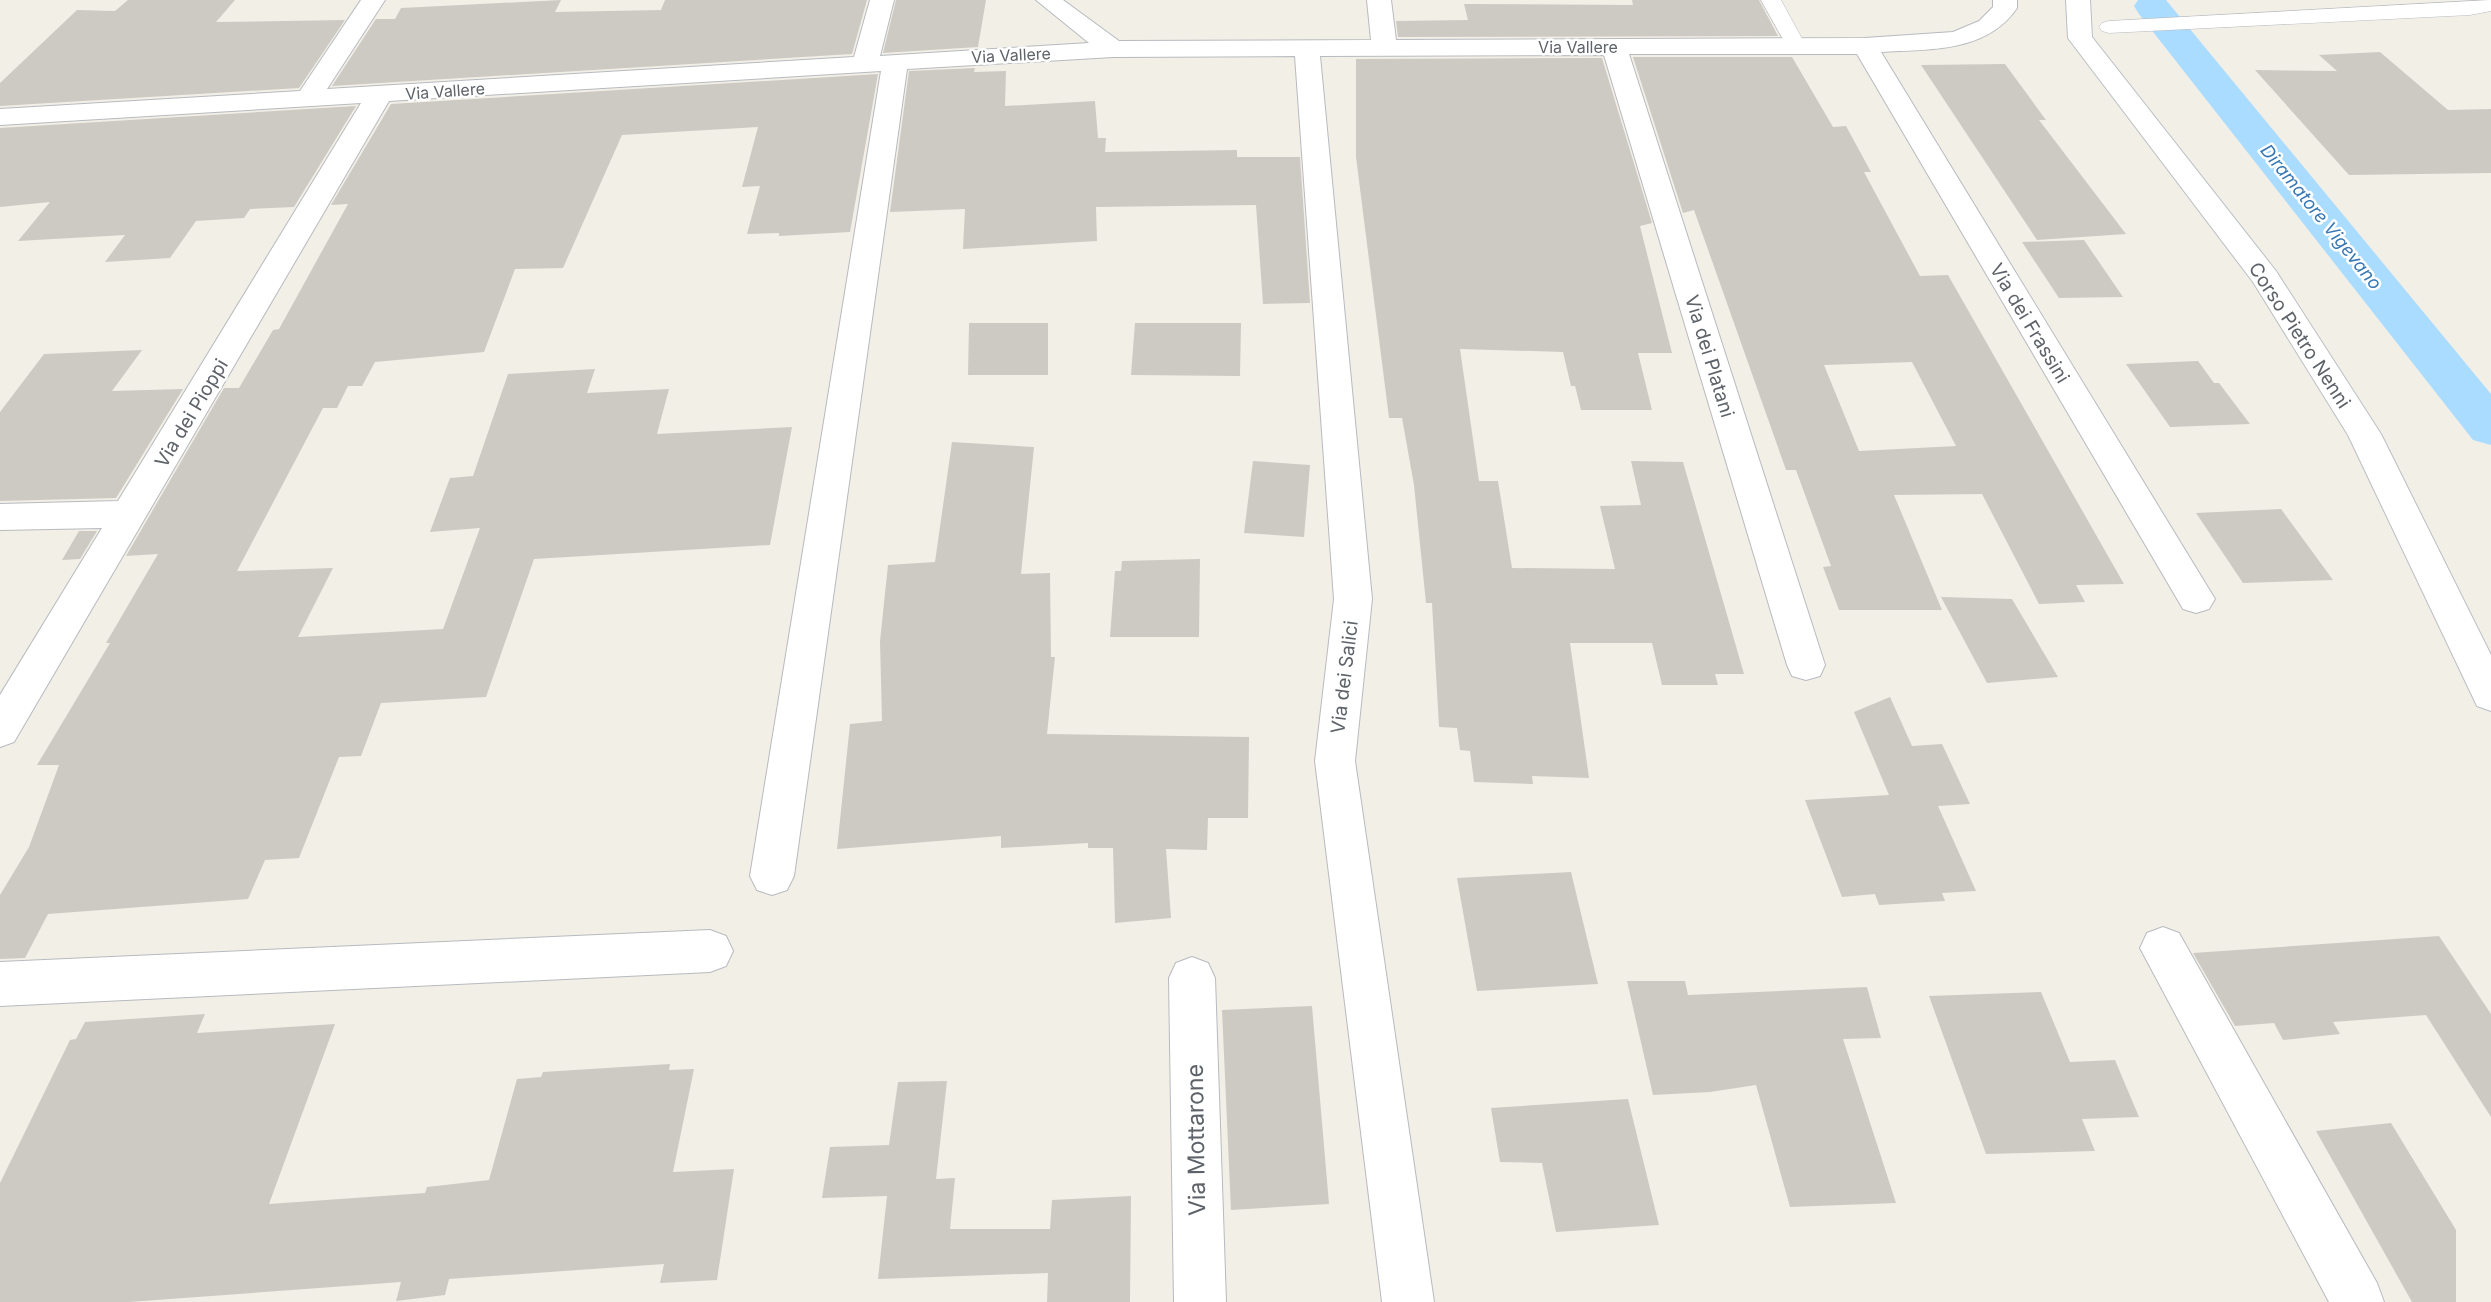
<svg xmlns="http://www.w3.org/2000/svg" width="2491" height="1302" font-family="Inter,sans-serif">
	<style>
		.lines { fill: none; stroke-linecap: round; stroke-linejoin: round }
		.canal { fill: #aadcff; fill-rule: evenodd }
		.building { fill: #cdcac4; fill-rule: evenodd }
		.service-casing { stroke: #b7babf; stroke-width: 1 }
		.minor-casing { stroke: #b7babf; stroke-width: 2 }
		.secondary-casing { stroke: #babec4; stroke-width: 2 }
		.service { fill: #fff; fill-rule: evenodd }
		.minor { fill: #fff; fill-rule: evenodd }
		.secondary { fill: #fff; fill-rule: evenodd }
		.labels { text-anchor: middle; stroke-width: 5; stroke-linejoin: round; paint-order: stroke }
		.far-street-label { font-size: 16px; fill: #5e6369; stroke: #fff }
		.far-water-label { font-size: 18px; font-style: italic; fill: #3777b4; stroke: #fff }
		.street-label { font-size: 19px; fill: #5e6369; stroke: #fff }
		.near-street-label { font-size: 23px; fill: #5e6369; stroke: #fff }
	</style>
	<rect width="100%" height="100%" fill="#f2efe7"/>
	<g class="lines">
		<path class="canal" d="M2138 0H2166L2491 394V445L2473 440 2139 14 2134 6Z"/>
	</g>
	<g class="building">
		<path d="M128 0H235L216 22 345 20 299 88 0 106V83L77 10 115 11Z"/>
		<path d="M561 0 555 12 661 10 665 0H867L852 54 332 86 376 19H395L401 8Z"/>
		<path d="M896 0H986L978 47 883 53Z"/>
		<path d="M1632 0H1759L1778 36 1398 37 1396 21 1468 20 1464 4 1633 5Z"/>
		<path d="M2380 52 2448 110 2491 109V173L2349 175 2255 70 2337 71 2319 55Z"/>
		<path d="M1633 57H1792L1833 127 1846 126 1871 172H1864L1920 276 1948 275 2124 584 2076 585 2085 602 2039 604 1982 494 1894 495 1942 610H1839L1823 567 1831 566 1796 470H1786L1694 210 1683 213ZM1912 362 1956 446 1859 451 1824 365Z"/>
		<path d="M1602 58 1652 223 1640 226 1672 353H1638L1652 410H1581L1575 386H1571L1563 352 1460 349 1479 481H1498L1512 568 1615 569 1600 506 1641 505 1631 461 1683 462 1744 674H1715L1718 685H1662L1652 643H1570L1589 778 1532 776 1533 784 1474 782 1470 751 1460 750 1457 728 1439 727 1432 603H1426L1414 485 1402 418H1389L1356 157V59Z"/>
		<path d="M2005 64 2046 120H2039L2126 234 2037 240 1921 65Z"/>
		<path d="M975 68 974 72 1006 71 1005 106 1095 101 1098 138H1106L1105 152 1237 150V157H1300L1310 303 1263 304 1256 205 1096 207 1097 241 963 249 965 209 890 212 909 71Z"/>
		<path d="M878 74 850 232 779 236V233L747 234 760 186 742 187 758 127 622 135 563 268 515 269 484 352 375 362 362 386H348L337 408H323L237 571 333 568 298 637 443 629 480 528 430 532 450 478 473 476 508 374 595 369 587 393 669 389 657 434 792 427 770 545 534 559 486 697 381 703 361 756 339 757 299 858 265 860 248 899 48 914 25 958 0 959V895L29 847 59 765H37L110 643H106L158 554 126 556 224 388H239L273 330 279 329 348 204 331 205 391 104Z"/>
		<path d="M356 106 294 207 250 209 244 218 196 221 170 258 105 262 125 235 18 241 50 202 0 207V128Z"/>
		<path d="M2084 240 2123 297 2059 298 2022 242Z"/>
		<path d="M969 323H1048V375H968Z"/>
		<path d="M1135 323H1241L1240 376 1131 375Z"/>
		<path d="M142 350 112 391 183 389 116 498 0 501V412L44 354Z"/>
		<path d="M2198 361 2214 383H2219L2250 424 2170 427 2126 364Z"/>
		<path d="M952 442 1034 447 1021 574 1050 573 1051 657H1055L1047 734 1249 737 1248 818H1208L1207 850 1166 849 1171 918 1115 923 1113 848H1088V843L1001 848V836L837 849 850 724 882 721 880 641 888 565 935 562Z"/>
		<path d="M1253 461 1310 465 1304 537 1244 533Z"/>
		<path d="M2281 509 2333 580 2243 583 2196 513Z"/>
		<path d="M79 531H97L80 559 62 560Z"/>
		<path d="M1200 559 1199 637H1110L1115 571H1121L1122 561Z"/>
		<path d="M1941 597 2012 599 2058 677 1987 683Z"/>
		<path d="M1890 697 1912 746 1942 744 1970 804 1938 806 1976 891 1942 893 1945 901 1879 905 1875 894 1842 897 1805 800 1889 795 1854 712Z"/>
		<path d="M1571 872 1598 984 1477 991 1457 878Z"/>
		<path d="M2439 936 2491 1014V1117L2426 1015 2333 1022 2340 1034 2283 1040 2274 1023 2235 1026 2193 953Z"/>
		<path d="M1627 981H1685L1688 995 1867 987 1881 1038 1843 1039 1896 1203 1790 1207 1756 1085 1710 1092 1653 1095Z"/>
		<path d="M2041 992 2070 1062 2115 1060 2139 1117 2082 1119 2095 1151 1986 1154 1929 996Z"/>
		<path d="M1312 1006 1329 1204 1231 1210 1222 1010Z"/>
		<path d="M205 1014 197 1033 335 1024 269 1204 425 1193 427 1187 489 1180 517 1079 541 1077 543 1072 670 1064 669 1070 694 1069 673 1172 734 1169 717 1280 660 1283 664 1264 449 1279 445 1295 396 1301 401 1282 129 1302H0V1183L70 1040 76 1039 85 1022Z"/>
		<path d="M947 1081 936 1179 955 1178 950 1229H1050L1052 1200 1131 1196 1130 1302H1047L1048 1273 878 1279 887 1196 822 1198 830 1147 889 1145 898 1082Z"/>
		<path d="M1628 1099 1659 1225 1556 1232 1542 1163 1500 1162 1491 1108Z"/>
		<path d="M2391 1123 2456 1230V1302H2412L2316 1131Z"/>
	</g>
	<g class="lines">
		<defs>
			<g id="service">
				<path d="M1761 0H1781L1806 46 1803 50H1789Z"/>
				<path d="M2491 0V11L2470 15 2109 33 2102 31 2099 27 2102 23 2109 21Z"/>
			</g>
			<g id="minor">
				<path d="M361 0H385L327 89 854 57 870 0H894L880 56 1089 43 1036 0H1063L1119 41 1371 40 1367 0H1391L1396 40 1865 38 1953 32 1979 21 1993 7V0H2017V8C1986 53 1930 49 1881 52L2215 599 2209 609 2196 613 2183 609 1857 54H1629L1825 665 1820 676 1806 680 1792 676 1787 665 1604 55 1320 56 1372 599 1355 761 1434 1302H1382L1315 761 1334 599 1295 56 1113 57 907 69 794 876 787 890 772 895 757 890 750 876 881 71 389 101 14 742 0 747V695L102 528 0 530V504L118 501 361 103 0 125V109L300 91Z"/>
				<path d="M2163 927 2179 933 2377 1283 2384 1302H2329L2140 948 2147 933Z"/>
				<path d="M710 930 726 936 733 951 726 966 710 972 0 1006V962Z"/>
				<path d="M1192 957 1208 963 1215 978 1226 1302H1174L1169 978 1176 963Z"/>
			</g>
			<path id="secondary" d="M2066 0H2090L2092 37 2276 271 2381 434 2491 655V711L2477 706 2348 435 2253 282 2068 38Z"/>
		</defs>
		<use href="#service" class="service-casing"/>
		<use href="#minor" class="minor-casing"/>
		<use href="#secondary" class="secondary-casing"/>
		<use href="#service" class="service"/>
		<use href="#minor" class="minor"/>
		<use href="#secondary" class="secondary"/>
	</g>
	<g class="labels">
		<g class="far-street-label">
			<text x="1578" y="53">Via Vallere</text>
			<text transform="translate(1011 55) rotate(-3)" y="6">Via Vallere</text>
			<text transform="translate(445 91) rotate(-4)" y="6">Via Vallere</text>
		</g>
		<g class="far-water-label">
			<text transform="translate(2321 217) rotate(51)" y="6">Diramatore Vigevano</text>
		</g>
		<g class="street-label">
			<text transform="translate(2030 323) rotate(59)" y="7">Via dei Frassini</text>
			<text transform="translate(2300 335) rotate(57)" y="7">Corso Pietro Nenni</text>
			<text transform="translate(1710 356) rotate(73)" y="7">Via dei Platani</text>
			<text transform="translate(191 413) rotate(-59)" y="7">Via dei Pioppi</text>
			<text transform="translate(1344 677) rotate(-83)" y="7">Via dei Salici</text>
		</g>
		<g class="near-street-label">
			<text transform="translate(1196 1140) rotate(-91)" y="8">Via Mottarone</text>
		</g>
	</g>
</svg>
